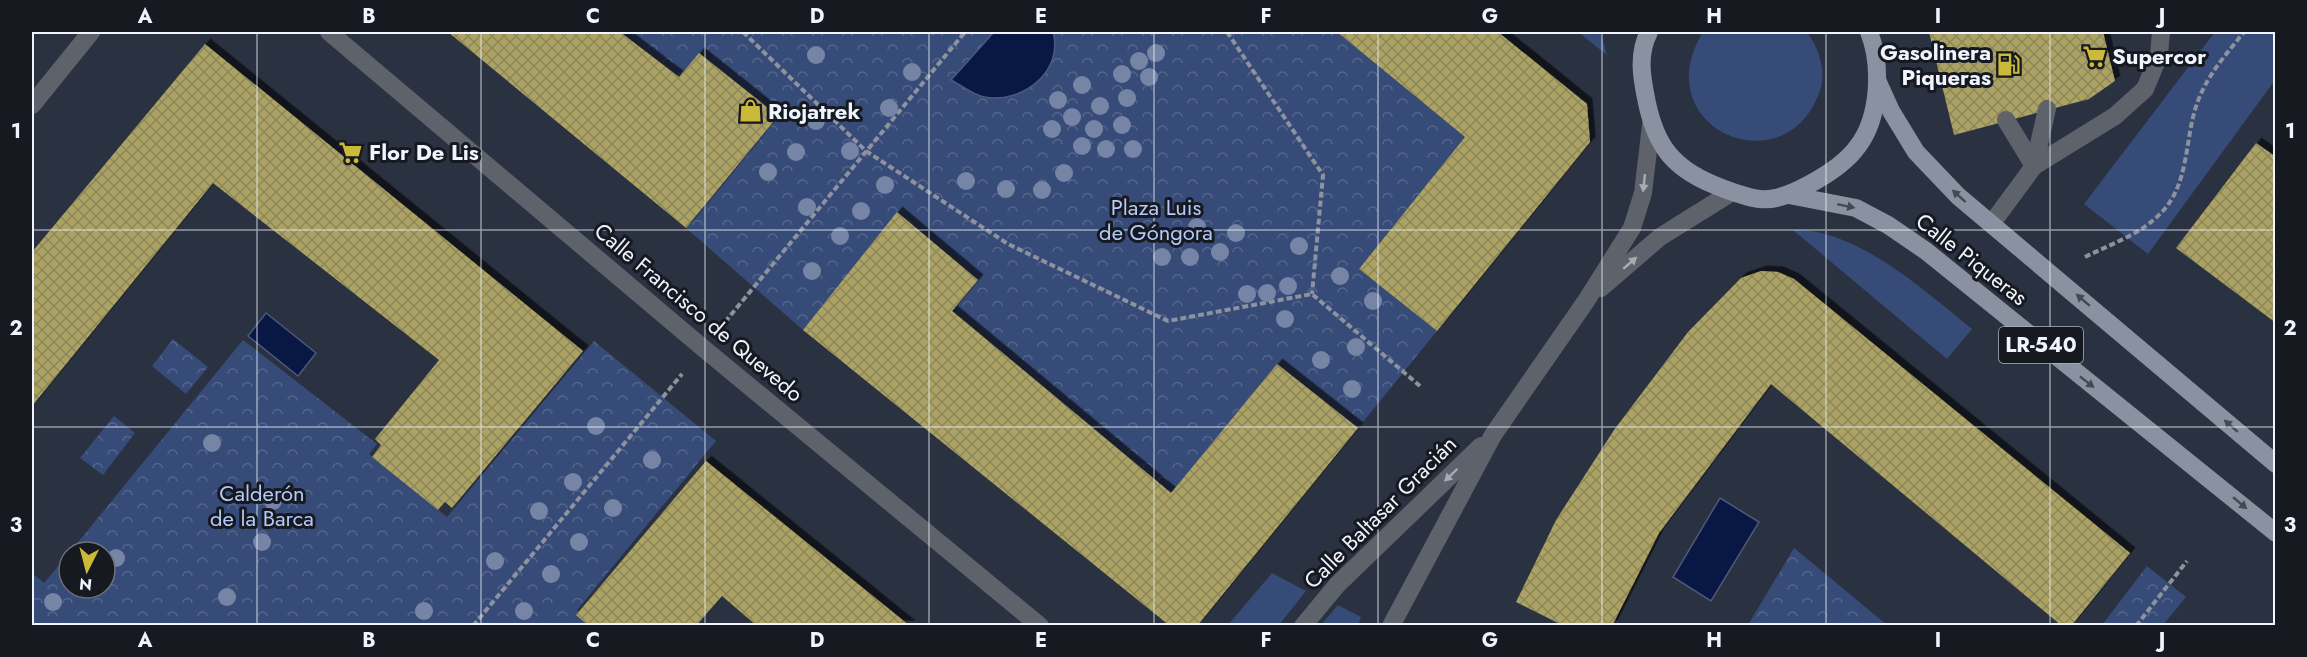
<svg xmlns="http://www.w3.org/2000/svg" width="2307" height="657" font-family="Jost,sans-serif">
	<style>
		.green { fill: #374b78 }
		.park { fill: url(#park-crowns) }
		.water { fill: #081743; stroke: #4d597b; stroke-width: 1.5 }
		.building { fill: url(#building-cross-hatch); filter: url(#shadow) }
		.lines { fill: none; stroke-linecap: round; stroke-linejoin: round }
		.path { stroke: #8c929e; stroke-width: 4; stroke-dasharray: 6 3; stroke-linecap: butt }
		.service { stroke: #5e626a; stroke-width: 18 }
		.minor { stroke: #5e626a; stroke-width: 18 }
		.primary { stroke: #8a91a1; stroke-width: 18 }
		.tree { fill: #7685a5 }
		.oneway { fill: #a6abb4 }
		.oneway2 { fill: #444954 }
		.grid { fill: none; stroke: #eff4fe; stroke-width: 1.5; stroke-opacity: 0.55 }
		.labels { text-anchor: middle; stroke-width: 6; stroke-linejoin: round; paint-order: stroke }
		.shield { fill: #161920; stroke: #aeb2bb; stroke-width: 1.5 }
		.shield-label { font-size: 21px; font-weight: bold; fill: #eff4fe }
		.poi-label { font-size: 22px; font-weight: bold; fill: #eff4fe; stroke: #161920; text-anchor: start }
		.park-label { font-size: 22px; fill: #b4c9f7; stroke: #161920 }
		.street-label { font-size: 22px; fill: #eff4fe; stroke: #161920 }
		.neatline { fill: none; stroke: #eff4fe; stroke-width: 2 }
		.grid-label { font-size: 20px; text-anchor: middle; font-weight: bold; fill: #eff4fe }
	</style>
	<defs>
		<pattern id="park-crowns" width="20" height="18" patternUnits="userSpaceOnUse" patternTransform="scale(1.5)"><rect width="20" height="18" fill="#374b78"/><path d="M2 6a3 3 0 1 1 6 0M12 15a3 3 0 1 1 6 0" fill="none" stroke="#54668c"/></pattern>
		<pattern id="building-cross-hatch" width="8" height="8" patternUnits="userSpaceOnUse" patternTransform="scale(1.5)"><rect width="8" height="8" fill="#aba263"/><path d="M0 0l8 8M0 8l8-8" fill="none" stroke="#8d875c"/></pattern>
		<filter id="shadow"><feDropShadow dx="5.5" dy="-5.5" stdDeviation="0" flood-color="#0009"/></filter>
	</defs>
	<rect width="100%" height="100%" fill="#2a3140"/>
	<g class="green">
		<path d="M1578 32H1600L1607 55Z"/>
		<path d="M1703 32H1807C1820 50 1828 74 1818 96 1781 187 1645 126 1703 32Z"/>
		<path d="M2215 32H2275V80L2148 254 2084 204Z"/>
		<path d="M1793 230C1855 227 1926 292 1972 329L1947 359Z"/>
		<path d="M1272 573 1306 591 1279 625H1228Z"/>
		<path d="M1338 605 1361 617 1358 625H1321Z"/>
	</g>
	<g class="park">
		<path d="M620 32H1337L1465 137 1359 269 1437 331 1358 428 1277 364 1171 493 952 311 978 280 898 212 803 330 686 228 778 116 700 53 679 77Z"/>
		<path d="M173 339 208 367 186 394 152 366Z"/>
		<path d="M243 340 377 444 369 454 447 517 594 341 716 441 577 610 594 625H32V573L44 583 69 553V588H105V552H70Z"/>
		<path d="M114 416 135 433 103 475 80 458Z"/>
		<path d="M1794 548 1887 625H1748Z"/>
		<path d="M2147 566 2186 597 2163 625H2102Z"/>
	</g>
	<g class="water">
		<path d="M994 32H1053C1064 72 1022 104 984 97 973 95 961 85 951 80Z"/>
		<path d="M266 313 316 353 298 376 248 336Z"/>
		<path d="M1720 498 1759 522 1711 601 1673 577Z"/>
	</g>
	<g class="building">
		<path d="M448 32H620L679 77 699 53 778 116 686 228Z"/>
		<path d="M1337 32H1498L1587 104 1590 142 1437 331 1359 269 1465 137Z"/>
		<path d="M1929 32H2103L2115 81 2089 99 1954 135Z"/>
		<path d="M205 44 583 351 452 508 445 502 438 510 372 457 381 445 375 439 439 360 213 183 32 406V252Z"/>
		<path d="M2256 143 2276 157V323L2176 248Z"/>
		<path d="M897 212 978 280 952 311 1171 493 1277 364 1358 428 1197 626H1170L803 330Z"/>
		<path d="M1761 271 1778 272 1794 279 2130 553 2071 626H2062L1771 384 1659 533 1612 626H1564L1516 602 1556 520 1614 430 1688 332 1741 278Z"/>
		<path d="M706 461 910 626H757L722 596 696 626H589L576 615Z"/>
	</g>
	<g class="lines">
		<g class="path">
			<path d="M743 32 866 151 1008 244 1168 321 1312 294 1420 386"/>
			<path d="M1227 32 1323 175 1312 294"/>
			<path d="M2085 257C2111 244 2141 234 2161 213 2192 181 2183 135 2200 96 2210 72 2228 52 2244 32"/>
			<path d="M725 322 965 32"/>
			<path d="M32 624 33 626"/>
			<path d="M473 626 682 374"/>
			<path d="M2136 626 2187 561"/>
		</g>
		<g class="service">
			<path d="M2006 120 2034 166"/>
			<path d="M2034 166 2047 109"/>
			<path d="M1992 223 2034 166 2115 116 2145 89 2159 55 2161 32"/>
		</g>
		<g class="minor">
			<path d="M329 32 703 348 1040 626"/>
			<path d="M32 105 91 32"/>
			<path d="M1601 288 1660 237 1732 192"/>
			<path d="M1303 626 1337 585 1481 446"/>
			<path d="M1391 626 1493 435 1586 301 1632 228 1643 193 1651 125"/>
		</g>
		<g class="primary">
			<path d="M1649 32C1637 55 1642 79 1647 103 1656 145 1672 167 1712 184 1727 190 1743 197 1760 199 1776 201 1793 193 1808 185 1825 176 1846 163 1858 146 1880 117 1882 65 1869 32"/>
			<path d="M1877 80 1891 111 1916 152 1958 196 2276 464"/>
			<path d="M1789 195 1856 208 1888 225 1926 251 2276 533"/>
		</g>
	</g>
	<g class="tree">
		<circle cx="1156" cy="53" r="9"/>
		<circle cx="816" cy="55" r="9"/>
		<circle cx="1139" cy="61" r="9"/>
		<circle cx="912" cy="72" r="9"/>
		<circle cx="1122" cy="74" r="9"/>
		<circle cx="1149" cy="77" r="9"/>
		<circle cx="1082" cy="85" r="9"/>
		<circle cx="1127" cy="98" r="9"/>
		<circle cx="1058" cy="100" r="9"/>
		<circle cx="1100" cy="106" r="9"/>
		<circle cx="889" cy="108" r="9"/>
		<circle cx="1072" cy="117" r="9"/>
		<circle cx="816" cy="121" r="9"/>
		<circle cx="1122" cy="125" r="9"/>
		<circle cx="1052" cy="129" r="9"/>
		<circle cx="1094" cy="129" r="9"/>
		<circle cx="1082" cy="146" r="9"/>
		<circle cx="1106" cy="149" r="9"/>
		<circle cx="1133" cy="149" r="9"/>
		<circle cx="850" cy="151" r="9"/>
		<circle cx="796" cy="152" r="9"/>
		<circle cx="768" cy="172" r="9"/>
		<circle cx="1064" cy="173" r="9"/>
		<circle cx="966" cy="181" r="9"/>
		<circle cx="885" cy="185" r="9"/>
		<circle cx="1006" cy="189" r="9"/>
		<circle cx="1042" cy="190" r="9"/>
		<circle cx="807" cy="207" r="9"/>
		<circle cx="861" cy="211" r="9"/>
		<circle cx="1197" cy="227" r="9"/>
		<circle cx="1236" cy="233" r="9"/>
		<circle cx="840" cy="236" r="9"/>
		<circle cx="1299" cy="246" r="9"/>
		<circle cx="1220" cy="252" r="9"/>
		<circle cx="1162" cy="257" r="9"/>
		<circle cx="1190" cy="257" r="9"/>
		<circle cx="812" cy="271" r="9"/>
		<circle cx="1340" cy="276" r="9"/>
		<circle cx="1288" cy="286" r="9"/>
		<circle cx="1267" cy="293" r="9"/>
		<circle cx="1247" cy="294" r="9"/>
		<circle cx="1373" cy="301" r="9"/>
		<circle cx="1285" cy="319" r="9"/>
		<circle cx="1356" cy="347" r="9"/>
		<circle cx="1321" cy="360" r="9"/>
		<circle cx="1352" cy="389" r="9"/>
		<circle cx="596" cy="426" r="9"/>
		<circle cx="212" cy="443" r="9"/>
		<circle cx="652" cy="460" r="9"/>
		<circle cx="573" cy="482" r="9"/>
		<circle cx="273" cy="501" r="9"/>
		<circle cx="613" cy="508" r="9"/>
		<circle cx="539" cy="511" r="9"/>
		<circle cx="262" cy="542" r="9"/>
		<circle cx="579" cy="542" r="9"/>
		<circle cx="116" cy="558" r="9"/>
		<circle cx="495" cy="561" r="9"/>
		<circle cx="551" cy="574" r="9"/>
		<circle cx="227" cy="597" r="9"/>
		<circle cx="53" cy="602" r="9"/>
		<circle cx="424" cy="611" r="9"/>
		<circle cx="524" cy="611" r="9"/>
	</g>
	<defs><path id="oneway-solid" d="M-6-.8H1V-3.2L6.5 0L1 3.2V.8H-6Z" transform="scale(1.5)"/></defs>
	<g class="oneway">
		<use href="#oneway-solid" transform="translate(1644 183) rotate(96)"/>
		<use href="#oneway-solid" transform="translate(1630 263) rotate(-41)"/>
		<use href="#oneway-solid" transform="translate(1451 475) rotate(136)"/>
	</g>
	<g class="oneway2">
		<use href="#oneway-solid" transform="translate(1959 196) rotate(-138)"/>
		<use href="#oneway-solid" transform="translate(1846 206) rotate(12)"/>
		<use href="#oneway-solid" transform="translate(2083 300) rotate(-139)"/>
		<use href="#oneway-solid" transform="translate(2087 382) rotate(38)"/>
		<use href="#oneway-solid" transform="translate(2231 426) rotate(-139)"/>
		<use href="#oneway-solid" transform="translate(2240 503) rotate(40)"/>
	</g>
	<path class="grid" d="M257 32V626M481 32V626M705 32V626M929 32V626M1154 32V626M1378 32V626M1602 32V626M1826 32V626M2050 32V626M32 230H2276M32 427H2276"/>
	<defs>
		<symbol id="supermarket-bare" viewBox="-9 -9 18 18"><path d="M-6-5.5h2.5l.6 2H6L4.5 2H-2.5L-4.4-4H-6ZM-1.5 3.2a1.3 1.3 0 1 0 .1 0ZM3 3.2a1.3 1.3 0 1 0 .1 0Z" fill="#cbba39" stroke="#161920" stroke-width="2.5" paint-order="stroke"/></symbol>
		<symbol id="fuel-bare" viewBox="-9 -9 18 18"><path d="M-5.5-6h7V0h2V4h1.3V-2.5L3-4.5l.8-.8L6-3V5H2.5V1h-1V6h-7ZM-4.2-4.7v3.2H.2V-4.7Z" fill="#cbba39" stroke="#161920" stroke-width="2.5" paint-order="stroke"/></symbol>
		<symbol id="shop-bare" viewBox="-9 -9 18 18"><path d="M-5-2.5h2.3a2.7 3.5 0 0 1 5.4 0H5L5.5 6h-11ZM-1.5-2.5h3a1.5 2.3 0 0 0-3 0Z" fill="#cbba39" stroke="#161920" stroke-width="2.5" paint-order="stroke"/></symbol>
	</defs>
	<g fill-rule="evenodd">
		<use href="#supermarket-bare" x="2078" y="40" width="33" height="33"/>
		<use href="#fuel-bare" x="1992" y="48" width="33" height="33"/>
		<use href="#shop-bare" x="734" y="94" width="33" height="33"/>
		<use href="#supermarket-bare" x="334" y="136" width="33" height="33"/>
	</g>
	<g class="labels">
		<rect class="shield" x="1999" y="327" width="84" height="36" rx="4.5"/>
		<g class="shield-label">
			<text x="2041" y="352">LR-540</text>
		</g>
		<g class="poi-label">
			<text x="1991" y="60" text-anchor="end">Gasolinera<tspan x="1991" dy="25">Piqueras</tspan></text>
			<text x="2112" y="64">Supercor</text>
			<text x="768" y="119">Riojatrek</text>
			<text x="369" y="160">Flor De Lis</text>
		</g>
		<g class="park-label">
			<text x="1156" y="215">Plaza Luis<tspan x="1156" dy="25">de Góngora</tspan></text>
			<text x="262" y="501">Calderón<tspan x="262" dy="25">de la Barca</tspan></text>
		</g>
		<g class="street-label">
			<text transform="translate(1972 259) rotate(38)" y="8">Calle Piqueras</text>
			<text transform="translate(699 312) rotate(40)" y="8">Calle Francisco de Quevedo</text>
			<text transform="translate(1380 512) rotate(-45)" y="8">Calle Baltasar Gracián</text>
		</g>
	</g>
	<rect width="2307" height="657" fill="none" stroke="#161920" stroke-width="66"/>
	<g transform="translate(87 570) rotate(186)"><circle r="28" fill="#161920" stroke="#6d7179" stroke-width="1.5"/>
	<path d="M0-4.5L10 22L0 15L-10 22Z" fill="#cbba39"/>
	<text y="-9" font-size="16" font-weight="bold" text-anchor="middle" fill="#eff4fe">N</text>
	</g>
	<rect x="33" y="33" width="2241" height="591" class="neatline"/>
	<g class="grid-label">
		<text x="145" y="23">A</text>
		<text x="369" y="23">B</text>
		<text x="593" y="23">C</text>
		<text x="817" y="23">D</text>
		<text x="1041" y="23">E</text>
		<text x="1266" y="23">F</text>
		<text x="1490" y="23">G</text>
		<text x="1714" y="23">H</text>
		<text x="1938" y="23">I</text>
		<text x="2162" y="23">J</text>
		<text x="16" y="138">1</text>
		<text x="2290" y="138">1</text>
		<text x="16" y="335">2</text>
		<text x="2290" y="335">2</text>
		<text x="16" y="532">3</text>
		<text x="2290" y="532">3</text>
		<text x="145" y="647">A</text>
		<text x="369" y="647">B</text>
		<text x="593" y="647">C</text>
		<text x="817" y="647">D</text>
		<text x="1041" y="647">E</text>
		<text x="1266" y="647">F</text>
		<text x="1490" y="647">G</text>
		<text x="1714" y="647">H</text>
		<text x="1938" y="647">I</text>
		<text x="2162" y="647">J</text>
	</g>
</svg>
